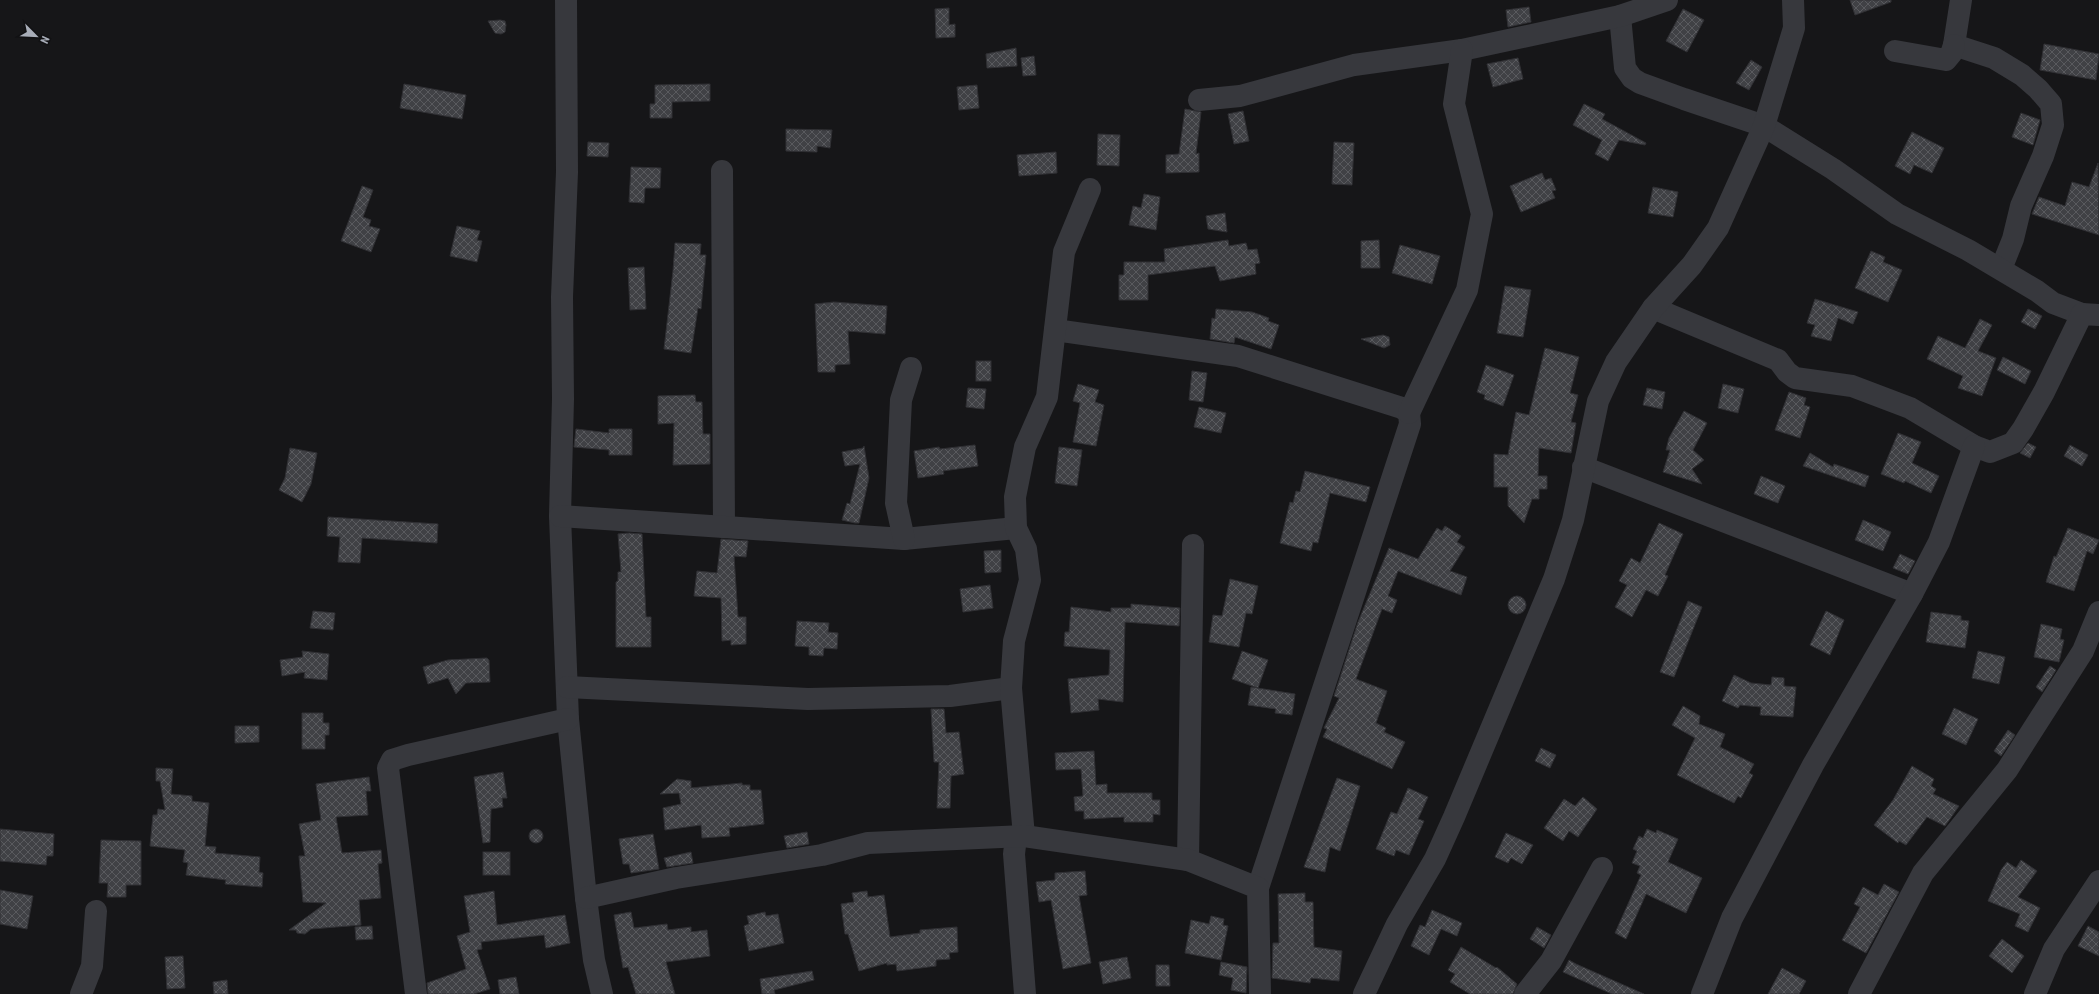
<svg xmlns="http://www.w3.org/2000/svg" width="2099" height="994" font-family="'Roboto Condensed',sans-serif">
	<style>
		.building { fill: url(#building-cross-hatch); stroke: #303034 }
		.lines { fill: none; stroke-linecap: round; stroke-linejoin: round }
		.minor { stroke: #37383d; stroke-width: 22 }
	</style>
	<defs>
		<pattern id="building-cross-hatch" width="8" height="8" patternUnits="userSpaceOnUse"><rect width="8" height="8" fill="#404145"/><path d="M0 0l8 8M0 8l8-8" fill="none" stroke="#595a5e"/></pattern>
	</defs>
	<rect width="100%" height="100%" fill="#161618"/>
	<g class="building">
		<path d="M1850 0H1891V2L1855 15Z"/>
		<path d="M1529 7 1531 22 1508 27 1506 10Z"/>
		<path d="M949 8V25L955 24V37L936 38 935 9Z"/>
		<path d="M1683 9 1704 20 1687 52 1666 41Z"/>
		<path d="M500 20 505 21 506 25 505 32 501 34 495 33 488 21Z"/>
		<path d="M2044 44 2099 54 2096 80 2040 70Z"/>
		<path d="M1016 48 1017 66 987 68 986 54Z"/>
		<path d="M1034 56 1036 75 1023 76 1021 58Z"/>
		<path d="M1518 58 1523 79 1493 87 1487 64Z"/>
		<path d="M1751 60 1762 67 1749 90 1736 83Z"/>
		<path d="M404 84 466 95 462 119 400 108Z"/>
		<path d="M710 84V101L672 102V118H650V104H655V85Z"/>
		<path d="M977 85 979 108 959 110 957 87Z"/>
		<path d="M1584 104 1605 114 1602 119 1646 143 1645 145 1619 140 1608 161 1595 154 1602 140 1573 125Z"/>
		<path d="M1185 109 1201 112 1196 154 1199 153V172L1166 173V155L1179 154Z"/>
		<path d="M1243 111 1249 141 1234 144 1228 114Z"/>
		<path d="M2021 113 2040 120 2033 145 2012 137Z"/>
		<path d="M786 129 832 130 830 148 817 146V152L786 151Z"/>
		<path d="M1912 132 1944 148 1932 173 1914 165 1910 174 1895 166Z"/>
		<path d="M1098 134 1120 135 1119 166 1097 165Z"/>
		<path d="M588 142 609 143 608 157 587 156Z"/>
		<path d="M1334 142 1354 143 1352 185 1332 184Z"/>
		<path d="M1056 152 1057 173 1019 176 1017 155Z"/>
		<path d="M2098 163 2099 235 2032 214 2039 197 2065 206 2072 182 2089 187Z"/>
		<path d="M631 167 661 168 660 188H645L644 203 629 202Z"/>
		<path d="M1542 173 1545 180 1551 178 1556 190 1552 191 1555 198 1521 212 1510 186Z"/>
		<path d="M362 186 373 190 363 217 371 220 369 226 380 229 371 252 341 241Z"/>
		<path d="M1653 187 1678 192 1673 217 1648 213Z"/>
		<path d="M1144 194 1160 197 1156 230 1129 225 1133 206 1141 208Z"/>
		<path d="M1225 213 1227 232 1208 229 1206 216Z"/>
		<path d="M457 226 480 231 477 240 482 241 477 262 450 256Z"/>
		<path d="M1228 240 1229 246 1246 243 1248 250 1257 249 1260 263 1255 264 1256 274 1220 281 1215 266 1148 275V300H1119V275H1124V262H1165L1164 249Z"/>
		<path d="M1379 240 1380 268H1361V241Z"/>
		<path d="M675 243 701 244 700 255H706L701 309 698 308 691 353 664 349 673 271Z"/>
		<path d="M1400 245 1440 256 1432 284 1392 273Z"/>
		<path d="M1871 251 1885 257 1883 262 1902 270 1888 302 1855 288Z"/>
		<path d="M644 267 646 309 630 310 628 268Z"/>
		<path d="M1505 286 1531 290 1523 337 1497 333Z"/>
		<path d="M1815 299 1858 312 1853 324 1838 318 1831 341 1811 336 1815 325 1807 323Z"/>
		<path d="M834 302 887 306 885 334 848 331 850 364 835 365V372H818L815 304Z"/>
		<path d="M1216 309 1252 312 1269 318 1268 321 1279 325 1271 349 1235 337 1234 343 1210 339 1212 318 1215 319Z"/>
		<path d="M2028 309 2042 316 2035 329 2021 322Z"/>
		<path d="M1980 319 1992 325 1978 351 1996 358 1982 396 1958 388 1963 376 1927 359 1938 336 1965 348Z"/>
		<path d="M1383 335 1389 337 1390 345 1384 348 1361 339Z"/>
		<path d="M1545 348 1579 357 1570 393 1578 395 1571 422 1576 423 1571 453 1539 448 1538 476H1547V489H1539V499H1532L1524 523 1508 506V487H1494V454L1508 455 1516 412 1529 415Z"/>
		<path d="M2003 357 2031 371 2025 384 1997 370Z"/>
		<rect x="976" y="361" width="15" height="20"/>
		<path d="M1486 365 1514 375 1503 406 1484 399 1485 395 1477 392Z"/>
		<path d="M1192 371 1207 373 1203 402 1189 400Z"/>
		<path d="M1078 384 1099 390 1095 402 1104 405 1096 446 1073 442 1080 403 1073 401Z"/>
		<path d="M1723 384 1744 389 1738 413 1718 408Z"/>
		<path d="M968 388 986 389 984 409 966 407Z"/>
		<path d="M1647 388 1665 392 1662 409 1643 405Z"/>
		<path d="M1789 392 1806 398 1804 405 1810 407 1800 438 1775 430Z"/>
		<path d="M695 395 696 402H702L703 434H710V464L673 465 674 423 658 424V396Z"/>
		<path d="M1199 407 1226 413 1221 433 1194 427Z"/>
		<path d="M1684 411 1707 423 1693 450 1704 460 1692 469 1702 484 1663 472 1670 450H1666L1669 438Z"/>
		<path d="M576 429 609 433V429H632V455H609V450L574 447Z"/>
		<path d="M1898 433 1921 442 1912 463 1939 476 1931 493 1905 481 1904 483 1881 474Z"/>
		<path d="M2028 443 2036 447 2030 458 2020 453Z"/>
		<path d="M975 445 978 466 943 471 944 474 918 478 914 451 939 447 940 449Z"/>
		<path d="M2070 445 2088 455 2082 466 2064 456Z"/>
		<path d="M864 446 869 478 859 523H855L842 520 847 503 850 504 860 464 845 466 842 452 863 448Z"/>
		<path d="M1059 447 1082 450 1077 486 1055 483Z"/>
		<path d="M290 448 317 453 311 484 302 502 279 490 285 478Z"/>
		<path d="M1810 453 1833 467 1834 464 1869 476 1865 487 1803 466Z"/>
		<path d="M1305 471 1370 487 1366 502 1330 493 1318 543 1313 542 1311 551 1280 543 1290 502 1293 503 1296 491 1300 492Z"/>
		<path d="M1761 476 1785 486 1778 503 1754 494Z"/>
		<path d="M328 517 438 524 437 543 362 538 360 563 338 562 340 537 327 536Z"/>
		<path d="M1863 520 1891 532 1883 551 1855 540Z"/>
		<path d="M1659 523 1683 534 1665 575 1668 576 1658 596 1646 590 1632 617 1615 607 1627 585 1619 581 1631 558 1640 563Z"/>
		<path d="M1445 526 1461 536 1457 542 1465 547 1450 571 1467 577 1461 595 1398 571 1388 596 1397 600 1392 613 1382 609 1356 679 1387 691 1376 723 1386 728 1384 732 1405 742 1392 769 1323 737 1327 729 1324 728 1339 698 1334 696 1358 622 1389 548 1418 559 1437 528 1442 531Z"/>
		<path d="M2068 528 2099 540 2093 554 2087 551 2074 591 2046 582 2054 556 2056 557Z"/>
		<path d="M629 533 642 534 646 617H651V647H616V582L618 581V572H621L618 534Z"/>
		<path d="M721 539 748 541 746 557 734 556 738 617H746V644L731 645V640L722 641 721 598 694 596 697 571 717 573Z"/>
		<path d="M1001 550V572L985 573 984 551Z"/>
		<path d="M1900 554 1915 561 1908 574 1893 568Z"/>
		<path d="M1230 579 1258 586 1252 614 1246 613 1239 647 1209 642 1213 615 1222 616Z"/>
		<path d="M990 585 993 608 963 612 960 589Z"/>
		<circle cx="1517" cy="605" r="9"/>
		<path d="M1688 601 1702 607 1674 677 1660 672Z"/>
		<path d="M1131 604 1180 608 1179 626 1125 622 1123 702 1098 699 1099 710 1071 713 1068 679 1109 675 1110 650 1064 646 1065 632H1069L1071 607 1111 612V608H1131Z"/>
		<path d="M313 611 335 613 333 630 310 628Z"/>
		<path d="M1826 611 1844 620 1830 655 1810 645Z"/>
		<path d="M1931 612 1961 616V620L1969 621 1965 648 1926 642Z"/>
		<path d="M797 621 829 623 828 632 838 633 837 649 824 648 823 656 809 655V647L795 646Z"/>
		<path d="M2041 624 2062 629 2060 639 2064 640 2059 662 2034 657Z"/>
		<path d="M302 651 329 654 327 680 304 678 305 672 282 676 280 660 303 657Z"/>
		<path d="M1242 651 1268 660 1258 688 1232 679Z"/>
		<path d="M1978 651 2005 657 1999 684 1972 678Z"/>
		<path d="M487 658 489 660 490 682 466 683 456 694 448 678 428 684 423 667 448 660Z"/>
		<path d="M2050 666 2056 670 2042 692 2036 687Z"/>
		<path d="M1734 675 1751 683 1771 685 1772 677 1784 678V686L1796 687 1793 717 1760 715 1761 707 1740 705 1738 708 1722 701Z"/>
		<path d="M1251 687 1295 694 1292 715 1275 713 1276 709 1248 705Z"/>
		<path d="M1683 706 1700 716 1699 724 1725 734 1720 747 1754 764 1749 773 1753 775 1741 798 1738 796 1734 803 1677 775 1695 738 1672 725Z"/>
		<path d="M1954 708 1978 719 1966 745 1942 734Z"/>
		<path d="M931 709H944L946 733 959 732 964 774 951 776 950 808H937L939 762H934Z"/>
		<path d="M302 713H323V723H329V735H325V749H302Z"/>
		<path d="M235 726H259V742L235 743Z"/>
		<path d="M2008 730 2015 735 2001 756 1994 751Z"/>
		<path d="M1541 748 1556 755 1550 768 1535 761Z"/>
		<path d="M1094 751 1096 785 1107 784V793H1152V800H1160V815L1153 814V822H1124V817L1084 819V811H1075L1074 797 1083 796 1081 769 1056 770 1055 753Z"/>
		<path d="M1912 766 1934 779 1931 786 1936 789 1933 794 1959 806 1945 826 1927 817 1906 845 1899 841 1898 843 1874 825 1893 800Z"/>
		<path d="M156 768 173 769 171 794 192 796V801L209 803 205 846 216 847 215 853 260 857 259 872 263 873 262 887 225 884 226 880 186 875 188 863 183 862 185 850 150 846 153 815H157L158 809 165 810 160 781H156Z"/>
		<path d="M503 772 507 798H502L503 807 491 809 490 842 483 843 474 777Z"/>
		<path d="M369 777 371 791H366L368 815 336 817 342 853 381 850 382 863 378 864 381 898 359 900 361 925 311 929 305 934 297 933 296 930H289L326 903 303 902 299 856H305L299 824 321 820 316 784Z"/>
		<path d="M1337 778 1360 786 1340 851 1330 847 1325 872 1304 867Z"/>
		<path d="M677 779 691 781V788L742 783V785H750V790H761L764 824 729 828 730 836 702 838 701 825 665 830 663 808 681 804 679 793 660 794Z"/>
		<path d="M1408 788 1428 797 1418 819 1424 821 1409 855 1396 850 1394 856 1376 849 1391 812 1397 814Z"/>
		<path d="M1583 797 1597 809 1578 837 1569 831 1563 841 1544 828 1564 799 1575 806Z"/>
		<path d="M0 829 54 834 53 856H47L46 865 0 861Z"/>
		<path d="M1647 829 1656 833 1657 830 1678 839 1668 862 1702 878 1686 913 1646 894 1626 939 1615 933 1641 875 1637 873 1640 866 1632 863 1637 851 1633 849 1639 836 1643 838Z"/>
		<circle cx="536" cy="836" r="7"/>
		<path d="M807 832 809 844 787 848 784 836Z"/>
		<path d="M1506 833 1533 845 1522 864 1511 858 1508 863 1495 857Z"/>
		<path d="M653 834 659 869 631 873 629 864H623L619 839Z"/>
		<path d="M101 840 141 841V885H126V897H107L108 883H99Z"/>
		<rect x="483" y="852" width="27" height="23"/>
		<path d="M691 852 693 863 667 867 664 858Z"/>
		<path d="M2021 860 2037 871 2018 897 2040 908 2028 932 2015 926 2020 914 1988 901 2001 870 2007 862 2016 868Z"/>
		<path d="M1085 871 1087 895 1079 896 1091 963 1063 969 1051 900 1039 902 1036 882 1055 880V873Z"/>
		<path d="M1884 884 1899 892 1866 953 1842 940 1860 907 1854 904 1863 887 1878 895Z"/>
		<path d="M0 890 33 896 27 929 0 924Z"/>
		<path d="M494 891 497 925 565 915 570 943 546 948 544 935 481 942 482 949 477 950 490 989 474 994H428L427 983 466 969 457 936 470 932 464 896Z"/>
		<path d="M867 891 868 897 884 895 890 937 920 933V930L957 927 958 952 949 953 950 959 936 960V966L897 971 896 964 887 965V963L859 971 848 934H845L841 904 854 902 852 893Z"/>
		<path d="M1305 893V902H1313L1314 947 1342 951 1339 981 1311 978 1310 983 1272 978 1273 943H1279L1278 894Z"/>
		<path d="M1432 910 1462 923 1457 936 1441 929 1429 955 1411 946 1420 925 1425 927Z"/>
		<path d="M631 912 634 928 667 924 668 930 691 927V932L707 930 710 956 666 962 675 994H636L628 967 623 968 614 915Z"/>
		<path d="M765 912 766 916 778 914 784 943 749 951 744 926 749 924 747 916Z"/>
		<path d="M1211 916 1224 919 1223 925 1228 926 1221 960 1185 953 1191 920 1209 924Z"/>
		<path d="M372 926 373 939 356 940 355 927Z"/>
		<path d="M2088 926 2099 932V956L2078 946Z"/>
		<path d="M1537 927 1551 935 1544 948 1530 939Z"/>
		<path d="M2002 939 2024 956 2012 973 1989 956Z"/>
		<path d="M1461 947 1496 968 1497 967 1517 984 1513 994H1470L1450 982 1455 974 1448 970Z"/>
		<path d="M183 956 185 988 167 989 165 957Z"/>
		<path d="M1127 957 1131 978 1103 984 1099 962Z"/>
		<path d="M1569 960 1576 964 1644 994H1612L1563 972Z"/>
		<path d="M1221 962 1247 967 1246 993 1231 990 1233 978 1219 975Z"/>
		<path d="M1156 965H1169L1170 986H1156Z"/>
		<path d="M1782 968 1806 981 1799 994H1768Z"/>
		<path d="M812 971 814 980 774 990 775 994H762L760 979Z"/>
		<path d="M516 977 519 994H500L498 980Z"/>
		<path d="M227 980 228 994H214L213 982Z"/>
	</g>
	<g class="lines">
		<g class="minor">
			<path d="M566 0 567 172 562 297 563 399 560 516 568 719 586 898 594 960 602 994"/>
			<path d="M1961 0 1954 45 1994 58 2022 75 2038 89 2051 104 2053 125 2043 156 2021 206 2013 239 2001 269"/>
			<path d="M1620 16 1625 68 1632 78 1640 83 1684 99 1764 126 1833 169 1897 214 1968 250 2037 291 2053 303 2082 314"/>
			<path d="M1895 51 1946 60 1951 54 1954 45"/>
			<path d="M1199 100 1240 96 1354 65 1462 50 1620 16 1667 0"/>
			<path d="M722 171 724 527"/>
			<path d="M1653 308 1778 360 1787 372 1795 378 1852 386 1910 408 1974 446 1990 452 2013 443 2023 429 2044 392 2082 314 2099 315"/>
			<path d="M1055 330 1238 356 1402 408 1409 413 1410 424 1258 888"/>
			<path d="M1409 413 1467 290 1482 214 1454 104 1462 50"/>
			<path d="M1583 467 1912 594"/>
			<path d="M560 516 904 539 1016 528"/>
			<path d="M904 539 896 503 901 400 911 368"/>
			<path d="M567 687 808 699 950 696 1011 688"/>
			<path d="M1024 836 1011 688 1014 641 1030 580 1026 549 1016 528 1015 497 1025 447 1047 397 1064 252 1090 189"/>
			<path d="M1016 837 1014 854 1025 994"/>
			<path d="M1188 860 1193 545"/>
			<path d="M586 898 676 878 822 855 868 843 1024 836 1188 860 1258 888 1260 994"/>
			<path d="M81 994 92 966 96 911"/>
			<path d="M416 994 388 768 392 760 408 755 568 719"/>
			<path d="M1364 994 1397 924 1435 859 1454 817 1554 579 1573 520 1598 401 1616 362 1653 308 1692 265 1718 228 1764 126 1794 28 1793 0"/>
			<path d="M1525 994 1551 961 1602 868"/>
			<path d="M1702 994 1732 918 1813 765 1912 594 1939 542 1974 446"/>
			<path d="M1859 994 1923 873 2007 770 2083 651 2099 612"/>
			<path d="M2035 994 2054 949 2099 881"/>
		</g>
	</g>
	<g transform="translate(36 36) rotate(114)" stroke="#111113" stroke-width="3" paint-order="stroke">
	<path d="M0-3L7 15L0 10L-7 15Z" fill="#a8adb8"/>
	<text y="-6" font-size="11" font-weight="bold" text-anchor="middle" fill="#a8adb8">N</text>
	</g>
</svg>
